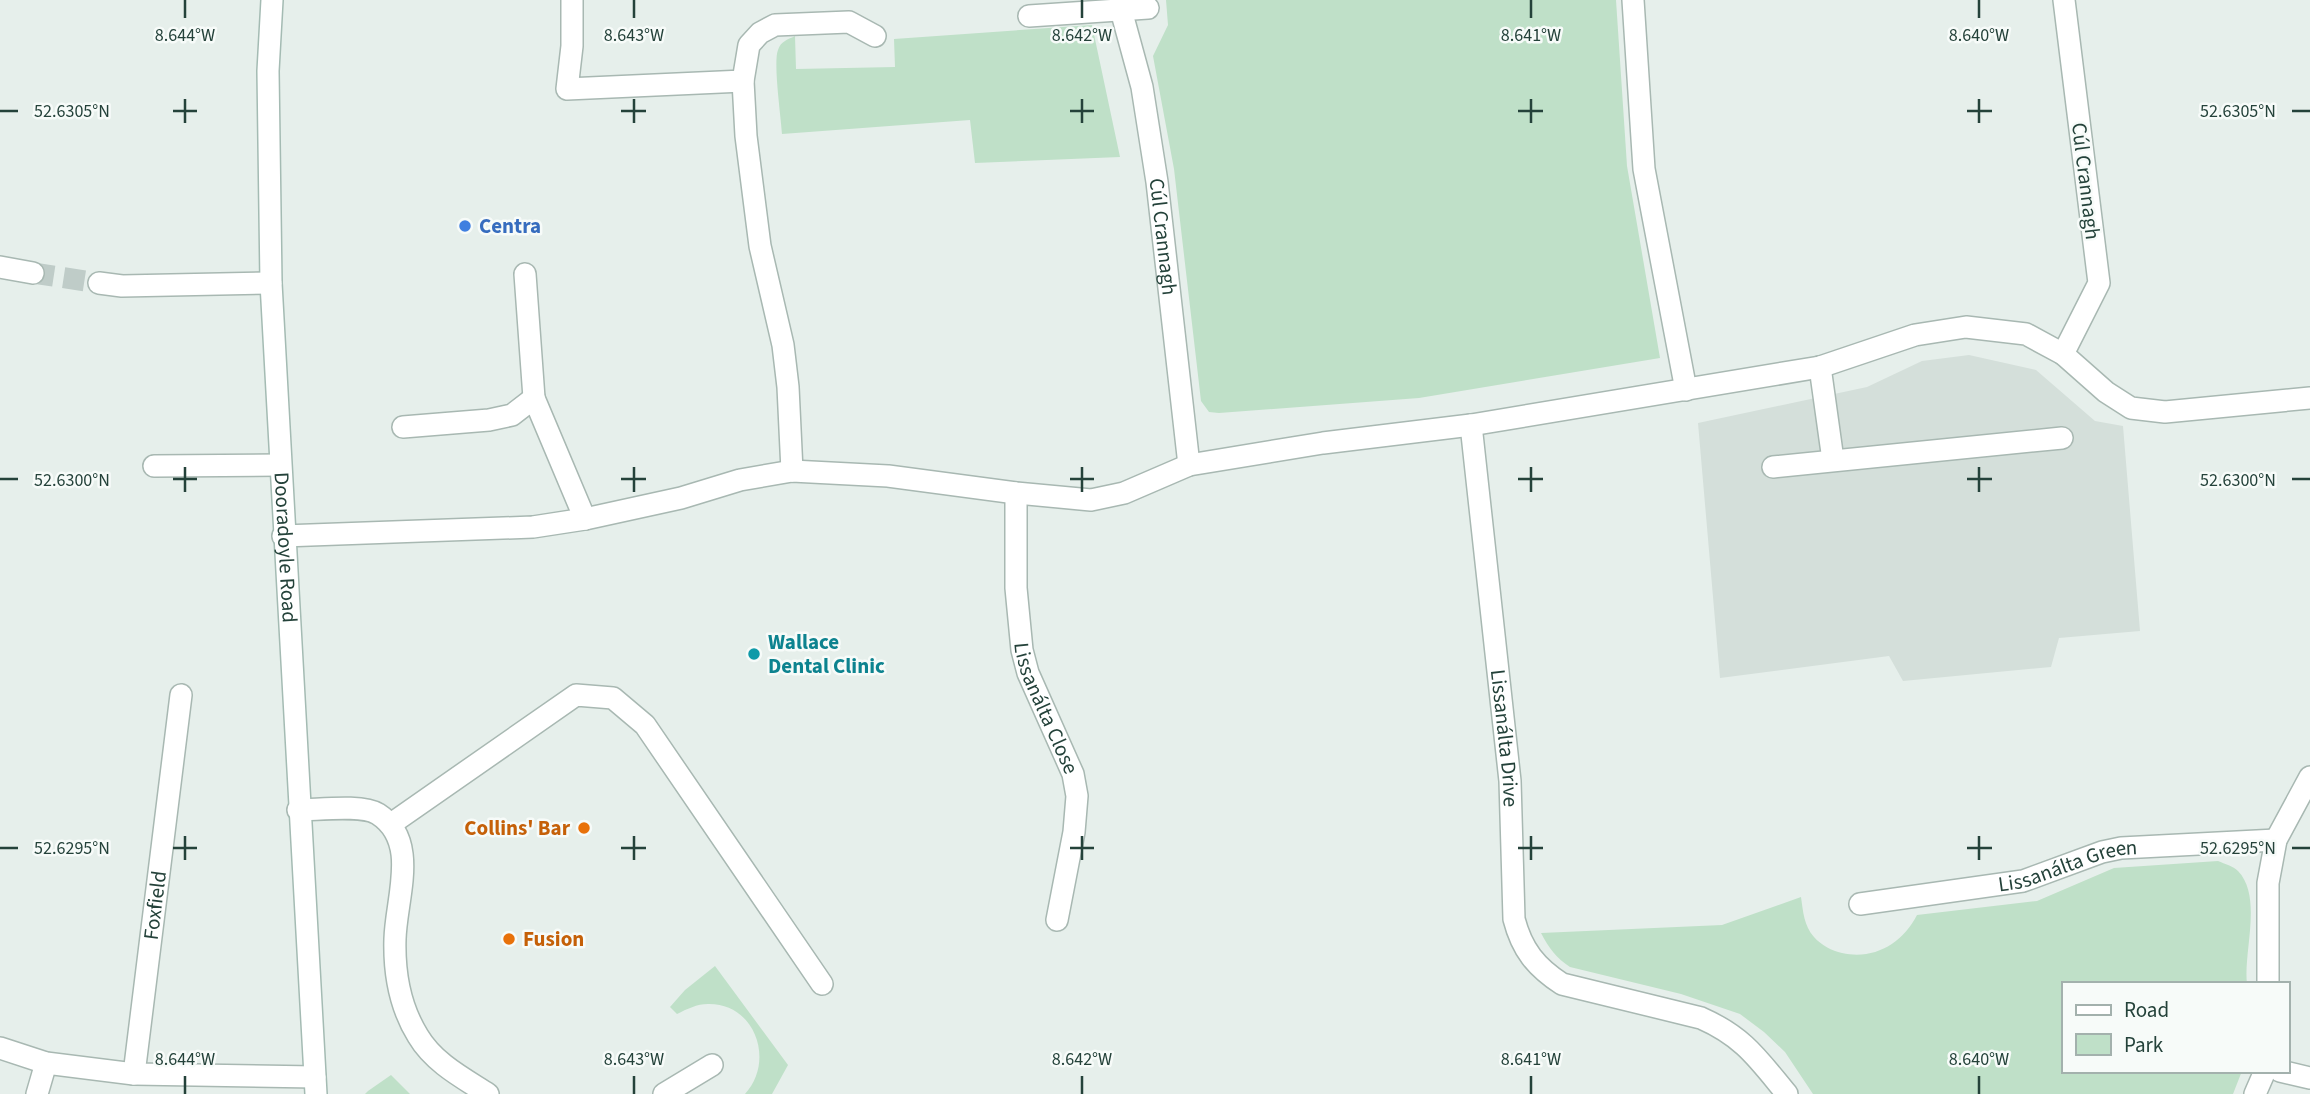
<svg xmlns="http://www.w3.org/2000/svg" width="2310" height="1094" font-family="'Source Sans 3',sans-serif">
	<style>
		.built { fill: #d4dfda }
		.green { fill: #bfe0c8 }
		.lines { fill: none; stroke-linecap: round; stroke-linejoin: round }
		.street-tunnel { stroke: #bfccc8; stroke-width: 21; stroke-dasharray: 21 10; stroke-linecap: butt }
		.lane-casing { stroke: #a8b8b2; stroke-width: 24 }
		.street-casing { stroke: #a8b8b2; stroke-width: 24 }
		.secondary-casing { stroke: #a4bbb3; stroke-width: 24 }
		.lane { stroke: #fff; stroke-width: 21 }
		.street { stroke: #fff; stroke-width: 21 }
		.secondary { stroke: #fff; stroke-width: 21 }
		.ticks { fill: none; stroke: #24423a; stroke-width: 2.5 }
		.shop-dot { fill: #3f7fe0; stroke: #f7fbf9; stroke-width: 2.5 }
		.culture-dot { fill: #0f9aa8; stroke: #f7fbf9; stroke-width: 2.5 }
		.food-dot { fill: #e8710a; stroke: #f7fbf9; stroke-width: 2.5 }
		.labels { text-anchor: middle; stroke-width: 5; stroke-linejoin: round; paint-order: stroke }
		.street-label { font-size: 21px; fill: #24423a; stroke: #f7fbf9 }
		.shop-label { font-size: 21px; font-weight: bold; fill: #366cbe; stroke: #f7fbf9; text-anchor: start }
		.culture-label { font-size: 21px; font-weight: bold; fill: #0d838f; stroke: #f7fbf9; text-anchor: start }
		.food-label { font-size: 21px; font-weight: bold; fill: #c56008; stroke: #f7fbf9; text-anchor: end }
		.ticks-label { font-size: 18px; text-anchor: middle; fill: #24423a; stroke: #f7fbf9; stroke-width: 5; stroke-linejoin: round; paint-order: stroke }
	</style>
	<rect width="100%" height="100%" fill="#e6efeb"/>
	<path class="built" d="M1969 355 2036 370 2095 421 2123 426 2140 631 2059 638 2051 667 1903 681 1889 656 1720 678 1698 423 1867 387 1922 361Z"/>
	<g class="green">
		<path d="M1166 0H1616L1627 166 1660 358 1419 398 1219 413 1209 412 1201 401 1174 169 1153 56 1168 25Z"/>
		<path d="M1092 25 1120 157 975 163 970 120 782 134C781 117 773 62 778 50 781 41 787 40 795 36L796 69 895 67 894 39Z"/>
		<path d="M2218 861C2225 864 2233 866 2238 871 2263 897 2243 952 2247 984H2063V1071H2242L2233 1094H1813L1785 1052 1764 1032 1740 1014 1681 994 1570 967C1556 958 1549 948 1541 933L1722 925 1801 897C1803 911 1804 926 1814 937 1821 945 1832 951 1842 953 1874 960 1902 944 1917 915L2037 901 2114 868Z"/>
		<path d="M715 966 788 1065 772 1094H745C775 1062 756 1003 708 1004 697 1004 687 1009 677 1014L670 1007 685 990Z"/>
		<path d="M391 1075 410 1094H365L368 1091Z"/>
	</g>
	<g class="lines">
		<path class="street-tunnel" d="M33 273 99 283"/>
		<defs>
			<g id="lane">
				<path d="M525 274 534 398"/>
				<path d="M1820 367 1833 460"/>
				<path d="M403 427 489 420 512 415 534 398 585 519"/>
				<path d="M1773 467 2062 438"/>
				<path d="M298 810C318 810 362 804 378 814 420 841 396 898 395 939 394 973 400 1007 418 1036 434 1063 463 1078 488 1094"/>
				<path d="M391 824 576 695 613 698 645 725 822 984"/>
				<path d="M664 1094 712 1065"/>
			</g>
			<g id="street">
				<path d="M572 0V46L567 89 743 81 749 45 760 33 775 25 849 22 875 36"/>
				<path d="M1633 0 1644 169 1686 390"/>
				<path id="s1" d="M1121 10 1142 87 1157 182 1189 465"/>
				<path d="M1029 16 1148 8"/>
				<path d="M743 81 746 136 760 246 783 345 788 387 792 471"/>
				<path d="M0 267 33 273"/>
				<path d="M99 283 122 286 271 283"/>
				<path d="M2063 354 2099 283 2064 0"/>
				<path id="s2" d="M1471 425 1510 781 1514 919C1522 950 1536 967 1562 984L1701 1018C1744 1037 1758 1059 1787 1094"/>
				<path d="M154 466 280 465"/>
				<path id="s3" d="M1016 493V588L1022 650 1028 673 1073 774 1077 796 1074 832 1057 920"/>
				<path d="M283 536 533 527 585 519 681 498 740 480 792 471 888 476 1016 493 1091 500 1124 493 1189 465 1323 443 1471 425 1820 367 1915 335 1966 327 2026 334 2063 354 2106 392 2131 408 2165 412 2310 398"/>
				<path id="s4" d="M1860 904 2023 881 2102 852 2121 848 2276 840"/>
				<path d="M2268 984V883L2276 840 2310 777"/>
				<path d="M0 1048 46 1063 134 1074 315 1077"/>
				<path d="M2280 1071 2310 1078"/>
				<path id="s5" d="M134 1074 181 695"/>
				<path d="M37 1094 46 1063"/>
				<path d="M2255 1094 2265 1071"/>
			</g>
			<g id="secondary">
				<path id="s6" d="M272 0 268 71 271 283 316 1094"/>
			</g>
		</defs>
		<use href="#lane" class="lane-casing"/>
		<use href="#street" class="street-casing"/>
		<use href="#secondary" class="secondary-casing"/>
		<use href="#lane" class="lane"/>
		<use href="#street" class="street"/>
		<use href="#secondary" class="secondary"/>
	</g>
	<path class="ticks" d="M185 0V18M634 0V18M1082 0V18M1531 0V18M1979 0V18M185 99V123M634 99V123M1082 99V123M1531 99V123M1979 99V123M0 111H18M173 111H197M621 111H646M1070 111H1094M1518 111H1543M1967 111H1992M2292 111H2310M185 467V492M634 467V492M1082 467V492M1531 467V492M1979 467V492M0 479H18M173 479H197M621 479H646M1070 479H1094M1518 479H1543M1967 479H1992M2292 479H2310M185 836V860M634 836V860M1082 836V860M1531 836V860M1979 836V860M0 848H18M173 848H197M621 848H646M1070 848H1094M1518 848H1543M1967 848H1992M2292 848H2310M185 1076V1094M634 1076V1094M1082 1076V1094M1531 1076V1094M1979 1076V1094"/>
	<circle class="shop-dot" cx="465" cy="226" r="7"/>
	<circle class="culture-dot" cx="754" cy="654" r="7"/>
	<g class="food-dot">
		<circle cx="584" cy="828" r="7"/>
		<circle cx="509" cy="939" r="7"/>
	</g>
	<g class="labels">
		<g class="street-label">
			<text transform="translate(2086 181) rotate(83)" y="7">Cúl Crannagh</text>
			<text dy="7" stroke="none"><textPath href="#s1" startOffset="231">Cúl Crannagh</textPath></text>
			<text dy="7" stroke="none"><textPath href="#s6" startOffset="548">Dooradoyle Road</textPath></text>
			<text dy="7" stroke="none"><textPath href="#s3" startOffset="220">Lissanálta Close</textPath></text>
			<text dy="7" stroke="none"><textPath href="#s2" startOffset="315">Lissanálta Drive</textPath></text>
			<text dy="7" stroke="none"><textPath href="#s4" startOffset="212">Lissanálta Green</textPath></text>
			<text dy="7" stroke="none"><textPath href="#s5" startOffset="170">Foxfield</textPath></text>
		</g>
		<g class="shop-label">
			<text x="479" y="233">Centra</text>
		</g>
		<g class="culture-label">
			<text x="768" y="649">Wallace<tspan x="768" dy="24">Dental Clinic</tspan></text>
		</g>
		<g class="food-label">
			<text x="570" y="835">Collins' Bar</text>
			<text x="523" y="946" text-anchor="start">Fusion</text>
		</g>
	</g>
	<g class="ticks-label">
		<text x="185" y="41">8.644°W</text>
		<text x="634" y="41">8.643°W</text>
		<text x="1082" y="41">8.642°W</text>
		<text x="1531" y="41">8.641°W</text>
		<text x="1979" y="41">8.640°W</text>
		<text x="72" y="117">52.6305°N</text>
		<text x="2238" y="117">52.6305°N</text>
		<text x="72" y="486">52.6300°N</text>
		<text x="2238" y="486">52.6300°N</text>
		<text x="72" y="854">52.6295°N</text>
		<text x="2238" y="854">52.6295°N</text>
		<text x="185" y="1065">8.644°W</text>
		<text x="634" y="1065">8.643°W</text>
		<text x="1082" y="1065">8.642°W</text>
		<text x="1531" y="1065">8.641°W</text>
		<text x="1979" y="1065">8.640°W</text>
	</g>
	<rect x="2062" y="982" width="228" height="91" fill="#f7fbf9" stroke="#a3b1ad" stroke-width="2"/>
	<rect x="2076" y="1005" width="35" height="10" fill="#ffffff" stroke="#a3b1ad" stroke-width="2"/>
	<text x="2124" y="1017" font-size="21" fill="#24423a">Road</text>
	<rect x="2076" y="1034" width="35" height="21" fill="#bfe0c8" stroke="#a3b1ad" stroke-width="2"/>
	<text x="2124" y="1052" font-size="21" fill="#24423a">Park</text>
</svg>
